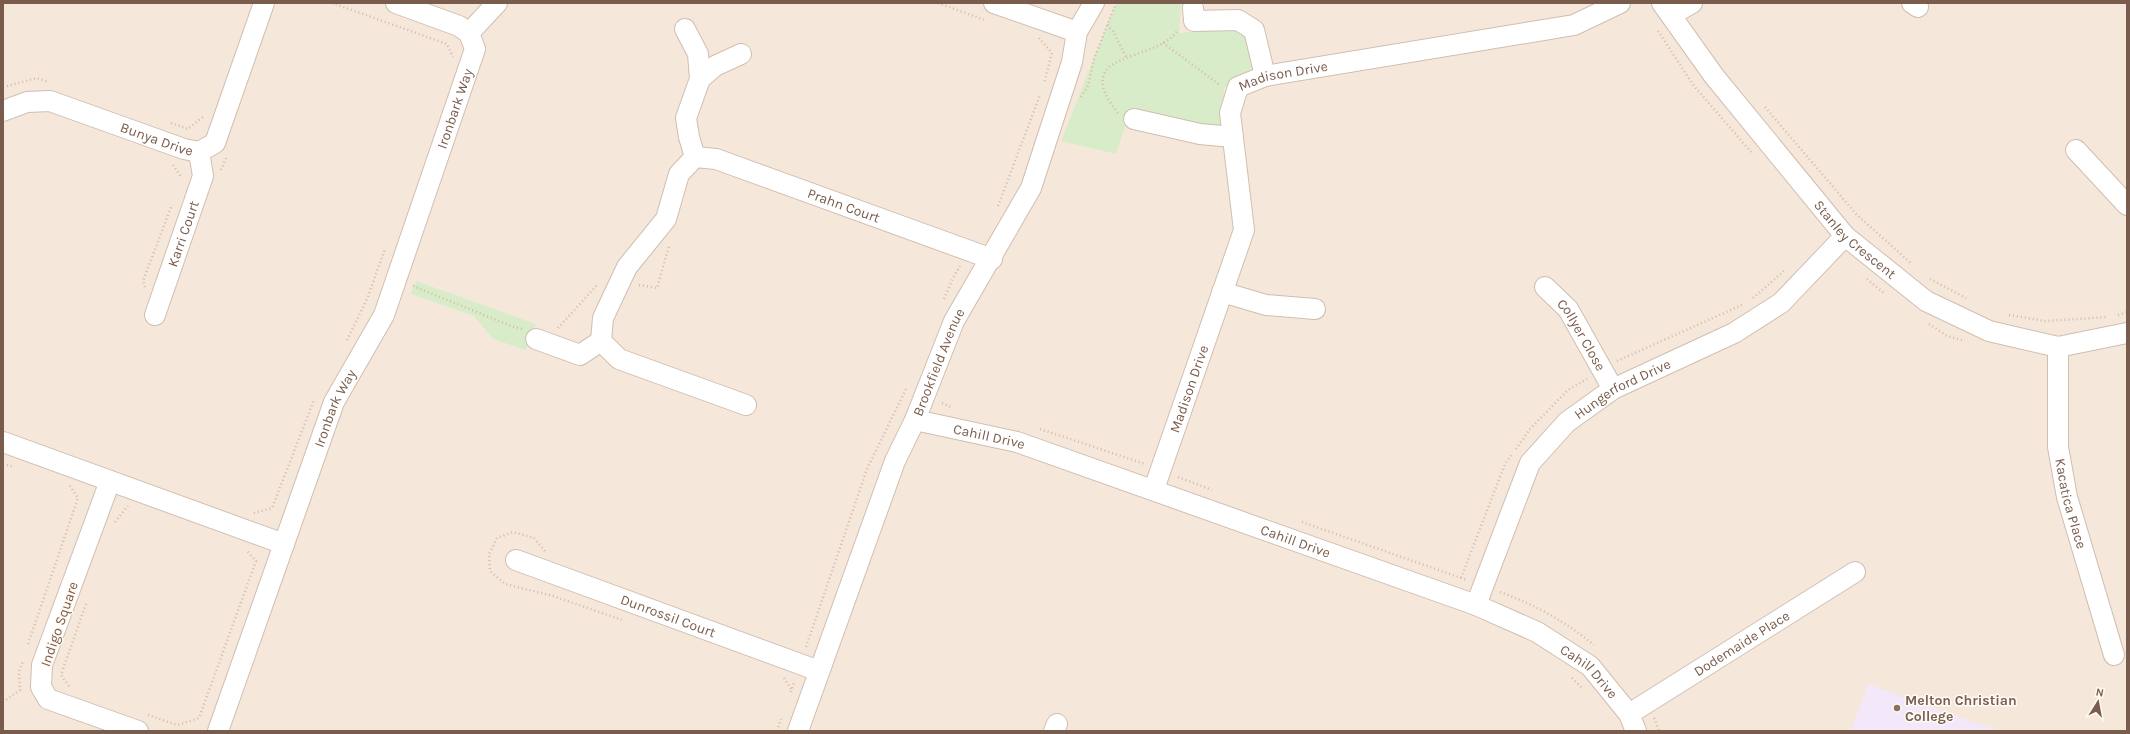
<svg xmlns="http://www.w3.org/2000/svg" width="2130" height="734" font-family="Karla,sans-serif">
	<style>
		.residential { fill: #f5e8da }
		.education { fill: #f3e8fa }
		.green { fill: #d8ecc9 }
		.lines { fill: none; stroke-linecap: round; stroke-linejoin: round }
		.street-casing { stroke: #d1beb0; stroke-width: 22 }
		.path { stroke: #d9b8a5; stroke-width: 2.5; stroke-dasharray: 1 3; stroke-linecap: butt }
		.street { stroke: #fff; stroke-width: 20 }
		.education-dot { fill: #8d6e63; stroke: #fffaf3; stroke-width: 1.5 }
		.labels { text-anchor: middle; stroke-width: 3; stroke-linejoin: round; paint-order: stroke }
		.street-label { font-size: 14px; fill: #7a5c4d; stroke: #fffaf3 }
		.education-label { font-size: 14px; font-weight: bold; fill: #785e54; stroke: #fffaf3; text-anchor: start }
	</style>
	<rect width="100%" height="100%" fill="#fdf6ec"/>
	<rect class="residential" x="3" y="3" width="2124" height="728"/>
	<path class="education" d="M1868 684 1999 731H1851Z"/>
	<g class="green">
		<path d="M1116 3H1181L1179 33 1245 27 1255 65 1224 88 1223 131 1130 111 1116 154 1061 141Z"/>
		<path d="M416 281 536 324 526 350 493 339 474 316 411 294Z"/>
	</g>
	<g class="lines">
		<defs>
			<g id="street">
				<path d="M994 3 1077 32"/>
				<path id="s1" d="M1662 3 1714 76 1845 236 1926 301 1989 331 2058 347 2127 333"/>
				<path d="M1912 3 1918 7"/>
				<path d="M1193 8 1194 21 1238 20 1254 30 1265 76"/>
				<path d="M1671 15 1692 3"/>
				<path d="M685 29 698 54 700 79"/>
				<path d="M469 33 497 3"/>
				<path id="s2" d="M3 111 27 102 50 101 184 149 199 152 215 143 264 3"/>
				<path d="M1134 119 1200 134 1233 137"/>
				<path d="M2076 150 2127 205"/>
				<path d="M695 157 689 137 686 118 700 79 715 66 741 54"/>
				<path id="s3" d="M1545 287 1568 309 1613 389"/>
				<path d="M1222 292 1266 305 1315 309"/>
				<path id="s4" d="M155 315 203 176 199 152"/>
				<path d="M536 339 580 355 601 341"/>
				<path id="s5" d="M2058 347V447L2067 497 2114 655"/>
				<path id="s6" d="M746 405 619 359 601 341 603 318 627 267 666 219 679 174 695 157 716 159 992 259"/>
				<path id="s7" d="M915 420 1017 442 1476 605 1537 632 1590 666 1629 714 1636 731"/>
				<path id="s8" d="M3 442 284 544 334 402 384 315 475 49 469 33 459 26 396 3"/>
				<path d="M110 481 42 665 41 687 48 699 138 731"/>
				<path id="s9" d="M1154 489 1244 230 1230 113 1238 87 1265 76 1574 25 1620 3"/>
				<path id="s10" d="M516 560 819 671"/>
				<path id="s11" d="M1476 605 1530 463 1567 422 1613 389 1734 333 1781 303 1845 236"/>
				<path id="s12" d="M1629 714 1855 572"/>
				<path d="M218 731 284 544"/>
				<path id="s13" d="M798 731 895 461 915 420 954 321 1031 188 1072 62 1077 32 1094 3"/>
				<path d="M1054 731 1057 724"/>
			</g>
		</defs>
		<use href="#street" class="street-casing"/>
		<g class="path">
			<path d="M332 3 447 44 453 57"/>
			<path d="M938 3 985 20"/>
			<path d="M1107 25 1113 31 1126 57"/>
			<path d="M1658 31 1694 86 1751 152"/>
			<path d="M1039 38 1052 53 1044 83"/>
			<path d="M1163 43 1220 85"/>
			<path d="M3 87 37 78 48 82"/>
			<path d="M1081 97 1088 86 1094 59 1116 3"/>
			<path d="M1765 107 1857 215 1912 264"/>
			<path d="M1118 113C1067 49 1156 64 1178 30"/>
			<path d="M171 123 188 129 204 116"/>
			<path d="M173 165 182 178"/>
			<path d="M221 170 226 158"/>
			<path d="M998 206 1040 95"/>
			<path d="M1867 279 1884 293"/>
			<path d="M1930 279 1966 298"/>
			<path d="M639 285 657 288 669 246"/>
			<path d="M413 286 511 326 522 329"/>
			<path d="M145 287 143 281 171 207"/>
			<path d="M1753 298 1785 270"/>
			<path d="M944 299 953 278 960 266"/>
			<path d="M2009 315 2045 321 2107 317"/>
			<path d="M2118 315 2127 312"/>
			<path d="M1929 324 1947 336 1965 341"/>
			<path d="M558 328 598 284"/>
			<path d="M347 340 367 299 385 249"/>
			<path d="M1617 361 1742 305"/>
			<path d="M942 403 953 408"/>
			<path d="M1040 429 1145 464"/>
			<path d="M1516 449 1530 429 1568 390 1587 379"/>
			<path d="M3 464 14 467"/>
			<path d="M1178 477 1212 490"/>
			<path d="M254 513 272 508 314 400"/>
			<path d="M115 522 128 506"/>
			<path d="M1302 522 1467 580"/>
			<path d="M545 551 534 538 513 532 497 538 489 554 490 571 505 584 553 596 622 620"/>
			<path d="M1461 578 1505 464 1513 453"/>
			<path d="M1500 592C1535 605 1565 621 1594 645"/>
			<path d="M28 644 78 498 70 486"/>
			<path d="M806 647 867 469 907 387"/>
			<path d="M784 678 791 689"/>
			<path d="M1572 678 1583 689"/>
			<path d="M69 686 61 675 86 604"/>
			<path d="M791 692 794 682"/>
			<path d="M3 702 20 690 19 671 23 661"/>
			<path d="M148 715 177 725 199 718 256 561 247 551"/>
			<path d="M1654 718 1659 731"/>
			<path d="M777 731 781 719"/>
		</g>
		<use href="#street" class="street"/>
	</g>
	<circle class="education-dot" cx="1897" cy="708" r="4"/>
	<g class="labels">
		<g class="street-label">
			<text dy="5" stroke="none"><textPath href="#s9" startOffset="466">Madison Drive</textPath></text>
			<text dy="5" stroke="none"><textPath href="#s8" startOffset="768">Ironbark Way</textPath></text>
			<text dy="5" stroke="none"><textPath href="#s2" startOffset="162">Bunya Drive</textPath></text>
			<text dy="5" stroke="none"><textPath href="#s6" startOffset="529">Prahn Court</textPath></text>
			<text dy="5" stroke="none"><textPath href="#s4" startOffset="86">Karri Court</textPath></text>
			<text dy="5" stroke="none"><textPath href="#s1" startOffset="306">Stanley Crescent</textPath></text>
			<text dy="5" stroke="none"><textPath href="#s3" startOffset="61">Collyer Close</textPath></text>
			<text dy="5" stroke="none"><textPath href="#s13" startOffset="395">Brookfield Avenue</textPath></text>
			<text dy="5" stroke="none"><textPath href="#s9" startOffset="106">Madison Drive</textPath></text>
			<text dy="5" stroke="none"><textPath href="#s11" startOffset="272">Hungerford Drive</textPath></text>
			<text dy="5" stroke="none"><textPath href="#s8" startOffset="444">Ironbark Way</textPath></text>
			<text dy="5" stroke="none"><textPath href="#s7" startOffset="76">Cahill Drive</textPath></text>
			<text dy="5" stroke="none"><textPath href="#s5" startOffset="158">Kacatica Place</textPath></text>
			<text dy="5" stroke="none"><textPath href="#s7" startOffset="400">Cahill Drive</textPath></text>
			<text dy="5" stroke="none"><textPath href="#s10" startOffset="162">Dunrossil Court</textPath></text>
			<text transform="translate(59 624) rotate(-71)" y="5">Indigo Square</text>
			<text dy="5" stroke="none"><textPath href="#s12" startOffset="133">Dodemaide Place</textPath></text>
			<text dy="5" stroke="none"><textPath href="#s7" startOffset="724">Cahill Drive</textPath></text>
		</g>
		<g class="education-label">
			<text x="1905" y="705">Melton Christian<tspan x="1905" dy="16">College</tspan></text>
		</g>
	</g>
	<rect width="2130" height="734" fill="none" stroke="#7a5c4d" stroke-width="8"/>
	<g transform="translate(2098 702) rotate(11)" stroke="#fffaf3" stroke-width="3" paint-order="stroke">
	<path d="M0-3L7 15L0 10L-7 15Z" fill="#7a5c4d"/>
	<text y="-6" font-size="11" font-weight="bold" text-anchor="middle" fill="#7a5c4d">N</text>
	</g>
</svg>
